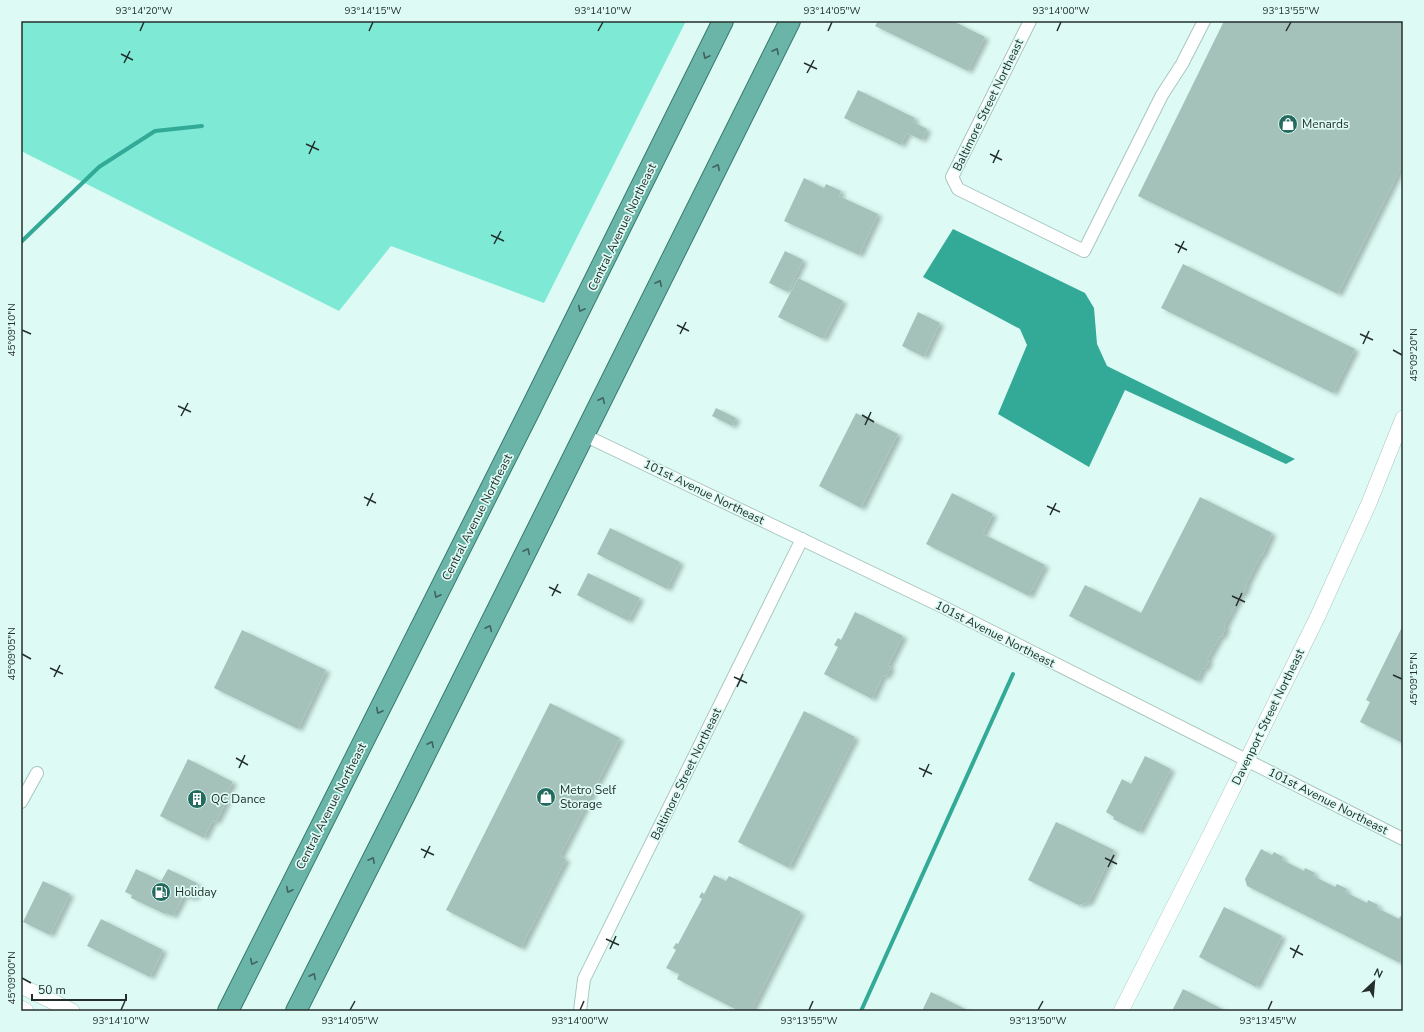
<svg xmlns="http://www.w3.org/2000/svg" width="1424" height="1032" font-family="'Nunito Sans',sans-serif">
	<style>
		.green { fill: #7eead6 }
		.water { fill: #33a997 }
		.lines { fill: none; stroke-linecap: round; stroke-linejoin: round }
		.stream { stroke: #33a997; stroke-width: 4 }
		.building { fill: #a4c1ba; filter: url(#shadow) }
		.minor-casing { stroke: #a9c6bf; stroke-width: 14 }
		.tertiary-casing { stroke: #a9c6bf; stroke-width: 16 }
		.trunk-casing { stroke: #39796e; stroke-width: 22 }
		.minor { stroke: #fff; stroke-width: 12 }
		.tertiary { stroke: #fff; stroke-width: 15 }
		.trunk { stroke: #6ab4a8; stroke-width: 20 }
		.oneway { stroke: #40645e }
		.ticks { fill: none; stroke: #242f2c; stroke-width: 1.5 }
		.labels { text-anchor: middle; stroke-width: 3.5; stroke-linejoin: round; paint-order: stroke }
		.street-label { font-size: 12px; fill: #242f2c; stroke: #ddfbf4 }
		.poi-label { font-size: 12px; fill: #242f2c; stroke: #ddfbf4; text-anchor: start }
		.neatline { fill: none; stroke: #242f2c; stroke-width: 1.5 }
		.ticks-label { font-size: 10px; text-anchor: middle; fill: #242f2c }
	</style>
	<defs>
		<filter id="shadow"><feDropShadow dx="4.5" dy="2.5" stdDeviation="2" flood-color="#0004"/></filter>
	</defs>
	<rect width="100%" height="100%" fill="#ddfbf4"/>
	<path class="green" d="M21 21H686L544 303 391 246 339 311 21 151Z"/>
	<path class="water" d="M953 229 1085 293 1094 308 1097 344 1107 366 1295 459 1286 464 1125 390 1089 467 998 414 1027 345 1020 329 923 277Z"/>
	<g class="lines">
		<g class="stream">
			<path d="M21 242 99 167 155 131 202 126"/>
			<path d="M861 1011 1013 674"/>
		</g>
	</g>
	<g class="building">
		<path d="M878 21H953L985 37 968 71 875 26Z"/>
		<path d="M1224 21H1403V83L1402 85 1403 86V163L1338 294 1138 196Z"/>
		<path d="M858 90 915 118 913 122 927 129 922 140 907 133 901 145 844 118Z"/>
		<path d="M804 178 824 188 826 184 841 191 839 196 878 214 859 255 784 221Z"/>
		<path d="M785 251 803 260 788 292 769 283Z"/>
		<path d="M1183 264 1355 349 1333 393 1161 308Z"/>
		<path d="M798 278 843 301 823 339 778 317Z"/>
		<path d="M918 312 940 323 924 357 902 346Z"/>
		<path d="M716 408 736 418 732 426 712 416Z"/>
		<path d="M856 413 898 434 861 508 819 486Z"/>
		<path d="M952 493 993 514 983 534 1045 565 1029 596 926 544Z"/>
		<path d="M1200 497 1272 533 1262 556 1261 555 1246 585 1247 586 1242 595 1241 594 1224 627H1226L1222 637 1220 636 1207 660 1209 661 1205 669 1203 668 1197 681 1069 616 1085 585 1141 613Z"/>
		<path d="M610 528 680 562 667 589 597 554Z"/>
		<path d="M588 573 640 598 628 621 577 595Z"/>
		<path d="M855 612 903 636 888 666 891 667 886 677 883 675 872 699 824 674 838 647 834 645 838 638 841 640Z"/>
		<path d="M1403 625V743L1360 722 1370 702 1366 700Z"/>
		<path d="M242 630 326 670 298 729 214 688Z"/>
		<path d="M550 703 620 738 560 856 566 859 521 948 446 910Z"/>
		<path d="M804 711 855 737 789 868 738 842Z"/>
		<path d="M1145 756 1171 769 1139 832 1113 819 1114 817 1106 812 1122 779 1131 784Z"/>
		<path d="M188 759 233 782 224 798 227 800 216 822 213 820 204 838 160 816Z"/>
		<path d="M1056 822 1114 850 1089 902 1079 905 1028 880Z"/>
		<path d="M1261 849 1272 855 1274 852 1283 857 1282 860 1304 871 1305 868 1315 873 1313 876 1335 887 1337 884 1347 889 1345 892 1367 903 1368 900 1378 905 1377 908 1399 919 1400 916 1403 918V961L1398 962 1247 886 1245 879Z"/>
		<path d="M136 869 161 881 168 869 197 883 193 891 197 893 194 898 191 896 190 898 184 895 173 916 166 913 165 914 131 898 132 895 125 892Z"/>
		<path d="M714 875 726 881 729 876 801 912 751 1011H739L677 979 679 974 666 968 676 950 673 948 676 943 678 944 702 899 699 897 702 892 704 894Z"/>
		<path d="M43 881 70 894 50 935 23 922Z"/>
		<path d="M1224 907 1282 936 1256 987 1199 957Z"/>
		<path d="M101 919 163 950 150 977 87 946Z"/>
		<path d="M1183 989 1226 1011H1172Z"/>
		<path d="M931 992 969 1011H922Z"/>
	</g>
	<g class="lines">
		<defs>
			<g id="minor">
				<path d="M1030 21 952 177 958 189 1084 251 1162 95 1182 64 1204 21"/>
				<path d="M584 435 941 606 1403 839"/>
				<path d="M21 802 37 773"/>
				<path d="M580 1011 584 979 802 539"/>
			</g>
			<g id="tertiary">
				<path d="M21 986 72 1011"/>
				<path d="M21 1008 26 1011"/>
				<path d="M1121 1011 1212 831 1317 618 1369 503 1403 418"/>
			</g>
			<g id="trunk">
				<path d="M228 1011 530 410 723 21"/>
				<path d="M296 1011 406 793 790 21"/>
			</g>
		</defs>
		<use href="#minor" class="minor-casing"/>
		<use href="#tertiary" class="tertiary-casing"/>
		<use href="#trunk" class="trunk-casing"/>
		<use href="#minor" class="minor"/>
		<use href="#tertiary" class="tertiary"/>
		<use href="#trunk" class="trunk"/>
	</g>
	<defs><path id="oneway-chevron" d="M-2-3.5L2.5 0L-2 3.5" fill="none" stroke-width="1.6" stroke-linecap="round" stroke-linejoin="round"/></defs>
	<g class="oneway">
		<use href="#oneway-chevron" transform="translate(776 51) rotate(-63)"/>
		<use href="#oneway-chevron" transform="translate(706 56) rotate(116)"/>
		<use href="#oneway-chevron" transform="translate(717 167) rotate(-63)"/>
		<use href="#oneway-chevron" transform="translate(659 283) rotate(-64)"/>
		<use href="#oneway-chevron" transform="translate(581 309) rotate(117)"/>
		<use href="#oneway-chevron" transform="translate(602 400) rotate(-64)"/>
		<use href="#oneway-chevron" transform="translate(527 551) rotate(-64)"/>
		<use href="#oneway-chevron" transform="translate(437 595) rotate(117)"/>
		<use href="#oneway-chevron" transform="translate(489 628) rotate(-64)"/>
		<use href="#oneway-chevron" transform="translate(379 711) rotate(117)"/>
		<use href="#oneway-chevron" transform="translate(431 744) rotate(-64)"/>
		<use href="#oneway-chevron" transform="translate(372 860) rotate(-63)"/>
		<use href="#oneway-chevron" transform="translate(289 890) rotate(117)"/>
		<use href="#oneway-chevron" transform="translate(253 962) rotate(117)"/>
		<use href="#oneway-chevron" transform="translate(313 976) rotate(-63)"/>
	</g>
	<path class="ticks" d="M140 31 144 22M369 31 373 22M598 31 603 22M828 31 832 22M1057 31 1061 22M1286 31 1291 22M121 54 133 60M124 63 130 51M804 63 817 69M807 73 814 60M306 144 319 150M309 154 315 141M990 154 1002 160M993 163 999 150M491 235 504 241M494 244 501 231M1175 244 1187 250M1178 253 1184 241M677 325 689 331M22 330 31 334M680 334 686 322M1360 334 1373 340M1363 344 1369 331M1393 350 1402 355M178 406 191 412M862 415 874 422M181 416 188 403M865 425 871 412M364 497 376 503M367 506 373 493M1047 506 1060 512M1050 515 1056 503M549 587 561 593M552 596 558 584M1232 596 1245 602M1236 606 1242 593M22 654 31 659M50 668 63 674M1393 675 1402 679M54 677 60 665M734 677 747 683M737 687 743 674M236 758 248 765M239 768 245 755M919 768 932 774M923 777 929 764M421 849 434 855M424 858 430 846M1105 858 1117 864M1108 867 1114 855M606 939 619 945M1290 948 1303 955M610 949 616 936M1293 958 1299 945M22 978 31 983M121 1010 125 1001M350 1010 355 1001M580 1010 584 1001M809 1010 813 1001M1038 1010 1043 1001M1268 1010 1272 1001"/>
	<defs>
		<symbol id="shop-disc" viewBox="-11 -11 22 22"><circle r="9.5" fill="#246a5f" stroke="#ddfbf4"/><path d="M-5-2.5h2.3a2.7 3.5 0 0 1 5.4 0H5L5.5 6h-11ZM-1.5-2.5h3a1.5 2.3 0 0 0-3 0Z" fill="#fff"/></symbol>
		<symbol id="building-disc" viewBox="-11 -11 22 22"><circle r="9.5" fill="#246a5f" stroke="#ddfbf4"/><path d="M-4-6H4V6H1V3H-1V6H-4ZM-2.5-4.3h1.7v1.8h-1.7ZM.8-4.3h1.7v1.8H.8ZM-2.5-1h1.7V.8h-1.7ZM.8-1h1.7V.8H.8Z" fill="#fff"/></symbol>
		<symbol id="fuel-disc" viewBox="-11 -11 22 22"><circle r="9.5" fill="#246a5f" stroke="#ddfbf4"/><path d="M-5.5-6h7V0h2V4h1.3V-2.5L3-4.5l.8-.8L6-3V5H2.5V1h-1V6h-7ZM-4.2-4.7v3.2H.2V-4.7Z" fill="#fff"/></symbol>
	</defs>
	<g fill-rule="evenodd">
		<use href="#shop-disc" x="1277" y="113" width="22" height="22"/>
		<use href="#shop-disc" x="535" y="786" width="22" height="22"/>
		<use href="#building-disc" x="186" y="788" width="22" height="22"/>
		<use href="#fuel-disc" x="150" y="881" width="22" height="22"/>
	</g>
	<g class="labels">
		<g class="street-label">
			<text transform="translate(988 105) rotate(-64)" y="4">Baltimore Street Northeast</text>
			<text transform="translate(622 227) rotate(-64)" y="4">Central Avenue Northeast</text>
			<text transform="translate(704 492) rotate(26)" y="4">101st Avenue Northeast</text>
			<text transform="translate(477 517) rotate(-63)" y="4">Central Avenue Northeast</text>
			<text transform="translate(995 634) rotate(27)" y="4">101st Avenue Northeast</text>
			<text transform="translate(1268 717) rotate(-64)" y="4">Davenport Street Northeast</text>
			<text transform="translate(686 774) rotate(-64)" y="4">Baltimore Street Northeast</text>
			<text transform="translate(1328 801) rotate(27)" y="4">101st Avenue Northeast</text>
			<text transform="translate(331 806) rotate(-63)" y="4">Central Avenue Northeast</text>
		</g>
		<g class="poi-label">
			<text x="1302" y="128">Menards</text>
			<text x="560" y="794">Metro Self<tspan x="560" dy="14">Storage</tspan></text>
			<text x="211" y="803">QC Dance</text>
			<text x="175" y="896">Holiday</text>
		</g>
	</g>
	<rect width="1424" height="1032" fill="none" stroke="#ddfbf4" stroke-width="44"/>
	<g transform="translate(1374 982) rotate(26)" stroke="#ddfbf4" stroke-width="3" paint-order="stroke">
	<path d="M0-3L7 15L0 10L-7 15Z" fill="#242f2c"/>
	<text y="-6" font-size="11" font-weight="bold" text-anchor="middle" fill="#242f2c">N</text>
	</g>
	<path d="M32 994v6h94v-6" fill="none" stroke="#242f2c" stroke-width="2"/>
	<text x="38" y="994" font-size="12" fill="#242f2c" stroke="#ddfbf4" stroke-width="3" paint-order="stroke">50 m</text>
	<rect x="22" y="22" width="1380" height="988" class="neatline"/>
	<g class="ticks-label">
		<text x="144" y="14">93°14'20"W</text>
		<text x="373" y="14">93°14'15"W</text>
		<text x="603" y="14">93°14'10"W</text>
		<text x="832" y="14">93°14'05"W</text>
		<text x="1061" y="14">93°14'00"W</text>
		<text x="1291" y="14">93°13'55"W</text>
		<text transform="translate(11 330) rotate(-90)" y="4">45°09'10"N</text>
		<text transform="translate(1413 355) rotate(-90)" y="4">45°09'20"N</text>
		<text transform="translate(11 654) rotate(-90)" y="4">45°09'05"N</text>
		<text transform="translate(1413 679) rotate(-90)" y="4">45°09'15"N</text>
		<text transform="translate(11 978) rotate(-90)" y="4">45°09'00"N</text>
		<text x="121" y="1024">93°14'10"W</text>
		<text x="350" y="1024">93°14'05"W</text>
		<text x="580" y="1024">93°14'00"W</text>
		<text x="809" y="1024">93°13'55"W</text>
		<text x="1038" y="1024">93°13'50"W</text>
		<text x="1268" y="1024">93°13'45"W</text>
	</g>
</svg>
